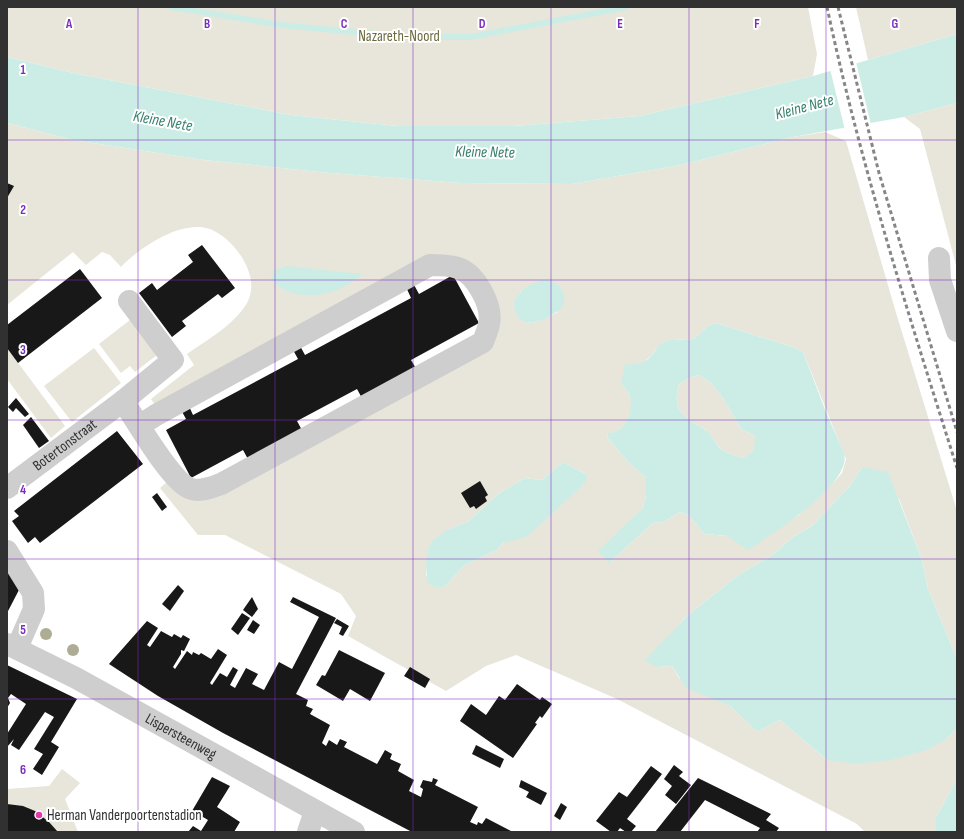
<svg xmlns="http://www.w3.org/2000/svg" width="964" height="839" font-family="'Sofia Sans Condensed',sans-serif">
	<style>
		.green { fill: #e8e6da; fill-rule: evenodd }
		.water { fill: #ccede5; fill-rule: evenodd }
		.pier { fill: #fff }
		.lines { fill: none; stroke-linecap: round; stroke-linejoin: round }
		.stream { stroke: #ccede5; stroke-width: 6 }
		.building { fill: #181818 }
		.minor { stroke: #cecece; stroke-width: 22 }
		.rail { stroke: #868686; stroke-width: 3; stroke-dasharray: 4 3; stroke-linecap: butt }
		.tree { fill: #afac95 }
		.grid { fill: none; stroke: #7b2cbf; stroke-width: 1; stroke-opacity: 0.55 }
		.poi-dot { fill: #e338ae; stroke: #fff; stroke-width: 1.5 }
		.labels { text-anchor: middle; stroke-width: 4; stroke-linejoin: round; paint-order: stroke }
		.park-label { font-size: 15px; fill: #6d693e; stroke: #fff }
		.street-label { font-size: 15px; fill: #313131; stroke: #fff }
		.poi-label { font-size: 15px; fill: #313131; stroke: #fff; text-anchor: start }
		.water-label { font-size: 16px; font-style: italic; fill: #38806f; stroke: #fff }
		.grid-label { font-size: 13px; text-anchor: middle; font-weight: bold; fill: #7b2cbf; stroke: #fff; stroke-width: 4; stroke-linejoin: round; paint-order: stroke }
	</style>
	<rect width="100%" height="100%" fill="#fff"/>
	<g class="green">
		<path d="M7 7H808L817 54 813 76 639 116 514 126H398L291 115 78 74 7 57Z"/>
		<path d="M856 7H957V34L868 60Z"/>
		<path d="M957 103V269L920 129 904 117Z"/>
		<path d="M7 123 73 140 204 160 330 173 460 183 572 184 681 165 793 137 825 132 846 141 897 316 957 511V659L928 589 922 560 899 499 862 467 850 486 812 526 793 537 774 554 740 574 688 615 681 622 656 667 672 666 679 678 730 706 757 732 780 720 827 760 946 739 957 729V779L936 817V832H865L857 824 617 699 516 655 486 666 446 691 348 636 356 616 341 594 225 535H198L160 488 168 481 192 495 495 325 449 258 157 408 151 399 194 365 187 354C208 339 233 326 247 303 262 277 235 239 210 229 182 219 140 247 121 267L110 255 102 252 86 265 73 252 7 305V198L13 186 7 183ZM521 291 558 312C536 323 525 333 513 304ZM716 323 793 347 803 352 846 459 842 473 835 481 798 516 727 536 705 534 688 515 680 512 663 522 653 523 609 563 643 508 646 495V478L630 464 607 437 608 433C626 434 636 409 629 394 627 390 624 387 621 384L637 365 643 363 651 356 660 344 672 339 688 340 695 338 708 326ZM563 462 586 474 583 485 554 510 503 543 497 550 465 565 444 587 426 576 428 549 449 529 469 521 498 494 525 478 542 480Z"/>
		<path d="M130 320 157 355 135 372 130 366 121 373 99 344Z"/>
		<path d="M7 348 65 426 51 438 7 379Z"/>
		<path d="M94 348 121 383 72 422 44 386Z"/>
		<path d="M700 375 711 383 723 398 741 429 755 436V451L743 458C734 455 724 453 718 446 714 441 711 435 707 431 686 417 671 414 679 384L691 377Z"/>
		<path d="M62 769 80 783 65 799 78 832H7V789L49 786Z"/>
	</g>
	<g class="water">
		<path d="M957 34V103L904 117 793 137 681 165 572 184 460 183 330 173 204 160 73 140 7 123V57L78 74 291 115 398 126H514L639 116 813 76Z"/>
		<path d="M286 266 362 274C340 296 293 306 271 279L275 270Z"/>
		<path d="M544 279C560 282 565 290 564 305 555 315 531 331 519 318 516 315 515 308 513 304 519 289 530 284 544 279Z"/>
		<path d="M716 323 793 347 803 352 826 412 844 453C853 484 772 534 748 550L727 536 705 534 688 515 680 512 663 522 653 523 609 563 598 551 643 508 646 495V478L630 464 607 437 608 433C626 434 635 409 629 394 627 390 624 387 621 384L625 364C643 366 651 360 659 344L672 339 688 340 695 338 708 326ZM700 375 711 383 723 398 741 429 755 436 754 451 743 458C734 455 724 453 718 446 714 441 712 435 707 431 686 417 671 414 679 384L691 377Z"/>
		<path d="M563 462 586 474 587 479 583 485 530 534 526 537 503 543 497 550 465 565 444 587H434L427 582 426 563 428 549 433 540 449 529 469 521 498 494 525 478 542 480Z"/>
		<path d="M862 467 888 472 922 560 928 589 957 659V729L946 739 927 750 891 760 857 764 827 760 780 720 757 732 730 706 686 688 672 666 656 667 645 660 688 615 740 574 774 554 793 537 812 526 850 486Z"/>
		<path d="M957 779V832H936V817Z"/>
	</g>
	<path class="pier" d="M856 62 871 125 845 130 830 69Z"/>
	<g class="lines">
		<path class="stream" d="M171 7 281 25 407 37H471L627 7"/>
	</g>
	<g class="building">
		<path d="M7 183 14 186 7 198Z"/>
		<path d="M202 245 235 288 222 298 218 294 182 321 186 326 172 337 139 293 152 283 157 290 193 262 188 255Z"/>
		<path d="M80 269 102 298 18 363 7 348V325Z"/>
		<path d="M453 275 479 323 411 360 417 370 363 400 357 389 297 421 303 432 249 461 243 450 191 478 166 430 186 419 180 408 188 404 193 415 298 359 292 348 299 344 305 355 411 298 406 287 413 283 419 294Z"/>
		<path d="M16 398 29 414 25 417 16 408 13 412 8 407Z"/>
		<path d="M31 417 49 441 39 448 23 425Z"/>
		<path d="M117 431 143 464 40 543 35 537 28 543 12 521 19 516 14 511Z"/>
		<path d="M480 481 488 495 485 497 487 501 476 509 474 506 470 508 461 493Z"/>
		<path d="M157 493 167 507 162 511 152 497Z"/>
		<path d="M7 563 20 588 7 613Z"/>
		<path d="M178 585 184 591 170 611 162 604Z"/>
		<path d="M252 597 258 609 252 617 243 610Z"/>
		<path d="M293 597 336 618 296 694 308 700 306 706 313 709 310 714 330 725 322 743 326 746 329 740 337 745 340 739 347 742 344 747 377 764 385 750 392 754 390 759 401 764 398 771 414 780 409 791 421 797 423 789 420 787 423 780 432 782 433 778 438 780 435 785 478 807 470 822 477 825 478 822 482 824 486 818 513 832H412L223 733 158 696 109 664 147 621 158 628 147 645 150 647 161 631 172 637 174 634 181 638 183 635 190 639 184 651 181 650V654L173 667 175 669 187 651 192 655 193 652 199 655 201 653 211 659 218 649 227 655 210 683 212 685 220 673 227 677 233 667 238 670 230 685 235 688 246 668 258 674 252 684 264 690 279 662 292 669 319 617 290 602Z"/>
		<path d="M242 613 250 618 238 635 231 629Z"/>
		<path d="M337 619 349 626 343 636 339 634 342 627 334 623Z"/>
		<path d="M253 620 260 625 254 634 247 630Z"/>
		<path d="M339 650 385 673 370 701 350 689 343 701 316 685 322 675 325 676Z"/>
		<path d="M7 665 77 699 51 742 59 747 42 775 33 769 43 754 34 749 54 717 45 712 19 750 11 745 14 739 7 747V734L26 704 11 694 8 698 10 703 7 708Z"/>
		<path d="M410 667 430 679 425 688 404 676Z"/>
		<path d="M517 684 540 700 542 697 552 704 542 718 540 716 535 723 537 724 513 758 460 721 471 704 486 715 499 696 505 700Z"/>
		<path d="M476 745 504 759 500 768 472 754Z"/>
		<path d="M674 765 683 772 679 776 691 785 676 804 665 795 672 786 664 779Z"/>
		<path d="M651 766 662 774 627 819 636 826 631 832H626L620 828 617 832H611L596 821 619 792 627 797Z"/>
		<path d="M212 777 230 786 217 807 240 822 234 832H188L193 826 201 831 208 820 203 817 202 818 192 811Z"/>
		<path d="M698 778 771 814 766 820 779 828 776 832H757L760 828 705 800 680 832H655Z"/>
		<path d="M521 780 547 793 541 805 526 797 529 792 519 787Z"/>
		<path d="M561 803 567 807 560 820 554 816Z"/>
		<path d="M7 804 23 806 35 811 49 822 58 832H7Z"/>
	</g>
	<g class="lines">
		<g class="minor">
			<path d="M939 258 940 280 957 331"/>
			<path d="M123 401C136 420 170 480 189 488 199 493 212 487 221 484L483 342C485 336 488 330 489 324 493 306 476 274 458 268 449 265 440 265 430 265L156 415 139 426"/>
			<path id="s1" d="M7 488 123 401 173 360 129 301"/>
			<path d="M7 551 33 593 34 609 17 648"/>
			<path id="s2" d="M7 644 76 678 354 832"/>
			<path d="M308 832 315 811"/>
		</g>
		<g class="rail">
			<path d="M827 7C860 163 909 316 957 468"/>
			<path d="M838 7 879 173 957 432"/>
		</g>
	</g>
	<g class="tree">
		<circle cx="46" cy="634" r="6"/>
		<circle cx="73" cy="650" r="6"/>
	</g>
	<path class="grid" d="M138 7V832M275 7V832M413 7V832M551 7V832M689 7V832M826 7V832M7 140H957M7 280H957M7 420H957M7 559H957M7 699H957"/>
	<circle class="poi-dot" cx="39" cy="815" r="4"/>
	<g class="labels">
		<g class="park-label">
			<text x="399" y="41">Nazareth-Noord</text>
		</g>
		<g class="street-label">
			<text dy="5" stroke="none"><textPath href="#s1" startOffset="72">Botertonstraat</textPath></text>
			<text dy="5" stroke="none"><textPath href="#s2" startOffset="197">Lispersteenweg</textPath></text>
		</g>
		<g class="poi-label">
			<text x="47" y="820">Herman Vanderpoortenstadion</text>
		</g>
		<g class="water-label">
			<text transform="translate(804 106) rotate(-15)" y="6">Kleine Nete</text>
			<text transform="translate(163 120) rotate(10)" y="6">Kleine Nete</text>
			<text transform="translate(485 151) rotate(1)" y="6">Kleine Nete</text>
		</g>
	</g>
	<g class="grid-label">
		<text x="69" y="28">A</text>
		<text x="207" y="28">B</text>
		<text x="344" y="28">C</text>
		<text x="482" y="28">D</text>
		<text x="620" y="28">E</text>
		<text x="757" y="28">F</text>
		<text x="895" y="28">G</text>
		<text x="23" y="74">1</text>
		<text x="23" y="214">2</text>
		<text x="23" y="354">3</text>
		<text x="23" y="494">4</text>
		<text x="23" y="634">5</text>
		<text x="23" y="774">6</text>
	</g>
	<rect width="964" height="839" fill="none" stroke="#313131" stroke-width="16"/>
</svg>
